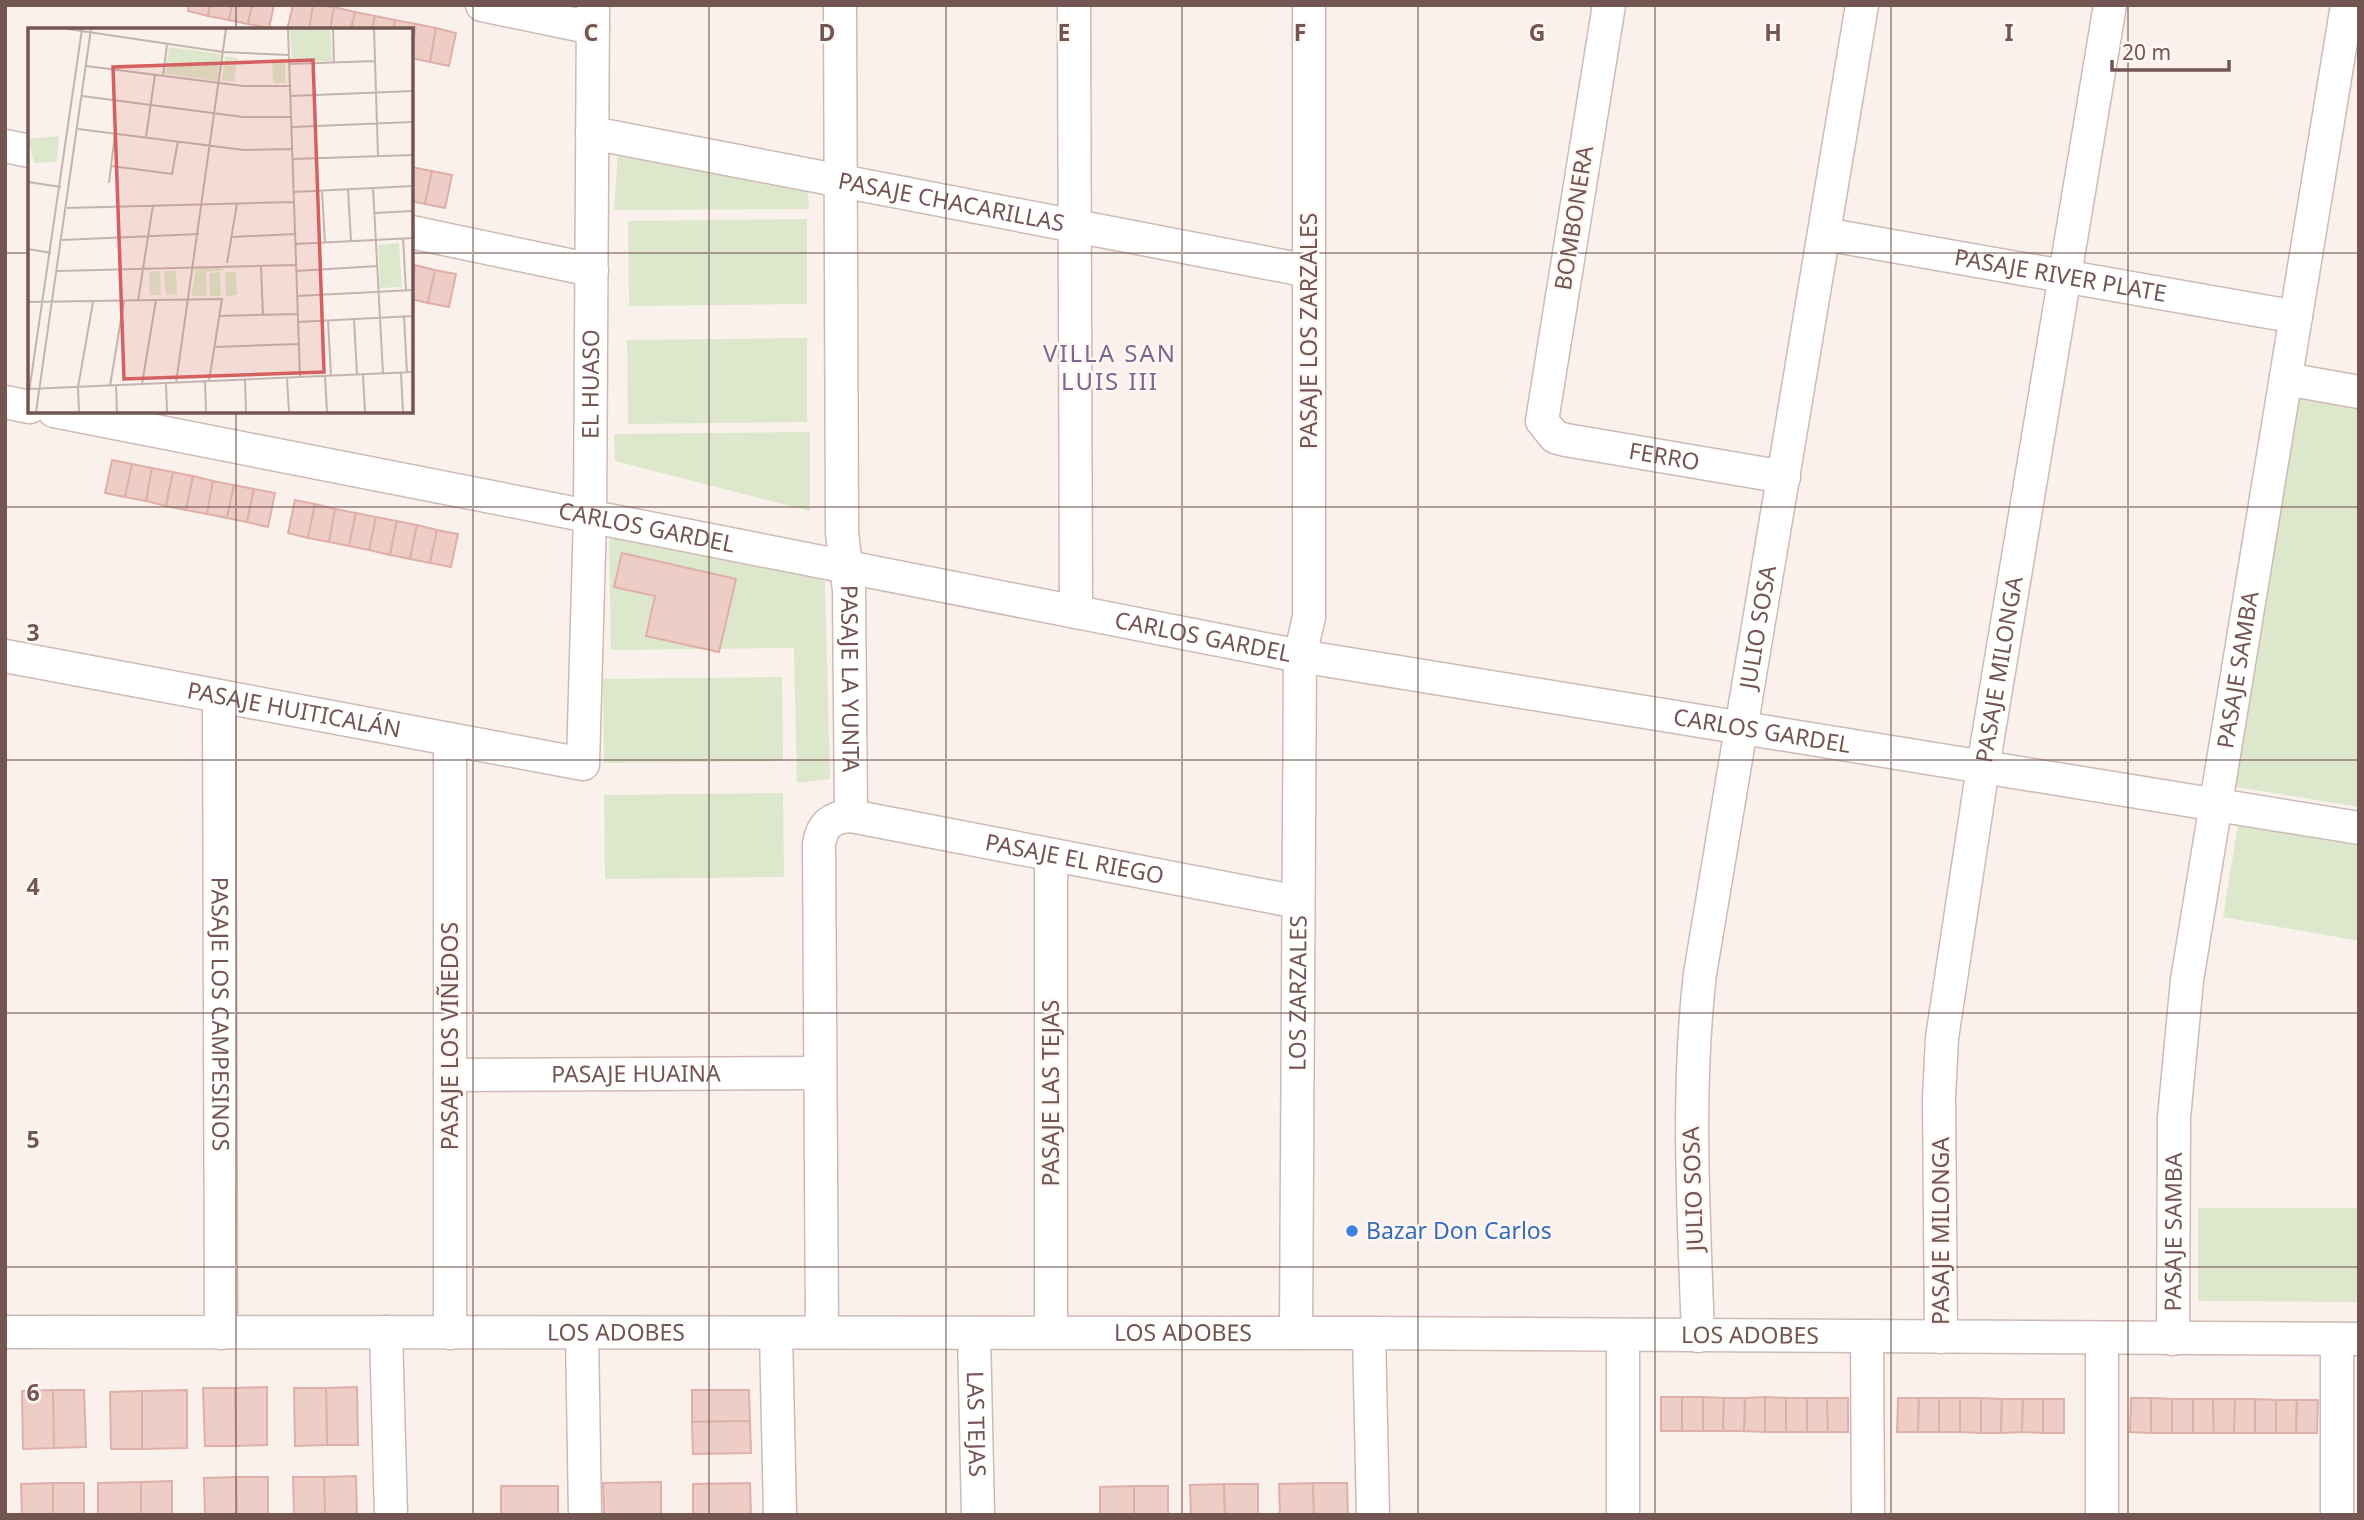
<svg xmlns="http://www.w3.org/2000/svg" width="2364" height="1520" font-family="'Noto Sans',sans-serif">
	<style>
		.green { fill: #dde7cb }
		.building { fill: #edcdc6; stroke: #deb0a9; stroke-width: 2 }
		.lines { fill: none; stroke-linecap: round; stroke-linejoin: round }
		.minor-casing { stroke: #cebab5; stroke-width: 35 }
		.minor { stroke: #fff; stroke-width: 32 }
		.grid { fill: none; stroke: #735551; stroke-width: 2; stroke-opacity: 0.55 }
		.shop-dot { fill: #3f7fe0; stroke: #fdf6f2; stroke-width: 2.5 }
		.labels { text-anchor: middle; stroke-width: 5; stroke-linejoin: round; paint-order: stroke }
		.street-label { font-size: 23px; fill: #735551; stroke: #fdf6f2 }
		.shop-label { font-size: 23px; fill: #366cbe; stroke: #fdf6f2; text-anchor: start }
		.neighbourhood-label { font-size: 24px; letter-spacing: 2px; fill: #7a698e; stroke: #fdf6f2 }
		.inset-road { fill: none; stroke: #c5b3ae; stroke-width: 2 }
		.view { fill: #d56061; fill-opacity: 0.15; stroke: #d56061; stroke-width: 3.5 }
		.inset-edge { fill: none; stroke: #735551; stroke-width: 3.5 }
		.grid-label { font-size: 23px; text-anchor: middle; font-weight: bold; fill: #735551; stroke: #fdf6f2; stroke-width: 5; stroke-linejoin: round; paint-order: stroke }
	</style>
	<rect width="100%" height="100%" fill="#fbf1ec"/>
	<g class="green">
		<path d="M618 149 808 188 809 209 614 210Z"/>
		<path d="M807 219V304L629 306 628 221Z"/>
		<path d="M807 338V422L628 424 627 340Z"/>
		<path d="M2295 396 2359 407V807L2230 786Z"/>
		<path d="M810 432V511L615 461 614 434Z"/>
		<path d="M609 534 825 581 830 779 797 783 794 648 611 650Z"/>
		<path d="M782 677 783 761 604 763 603 679Z"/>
		<path d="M783 793 784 877 605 879 604 795Z"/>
		<path d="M2238 825 2359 846V941L2223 917Z"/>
		<path d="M2198 1208H2359V1302L2198 1301Z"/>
	</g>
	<g class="building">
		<path d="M189 5H210L208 16 188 11Z"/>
		<path d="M210 5H232L229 20 208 16Z"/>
		<path d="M232 5H252L248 24 229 20Z"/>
		<path d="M252 5H274L269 28 248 24Z"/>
		<path d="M293 5H313L309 30H287Z"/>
		<path d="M313 5 334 7 330 30H309Z"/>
		<path d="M334 7 355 12 351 30H330Z"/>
		<path d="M355 12 375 16 372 30H351Z"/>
		<path d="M375 16 395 20 393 30H372Z"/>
		<path d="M395 20 416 24 411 47V30H393Z"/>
		<path d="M416 24 436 28 430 62 411 58Z"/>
		<path d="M436 28 456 33 449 66 430 62Z"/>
		<path d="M411 167 432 171 425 204 411 201Z"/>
		<path d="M432 171 452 175 445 208 425 204Z"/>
		<path d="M415 265 435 270 428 303 411 299Z"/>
		<path d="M435 270 456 274 449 307 428 303Z"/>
		<path d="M112 460 132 464 125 497 105 493Z"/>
		<path d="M132 464 152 468 146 501 125 497Z"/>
		<path d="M152 468 173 472 166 506 146 501Z"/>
		<path d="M173 472 193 476 186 510 166 506Z"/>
		<path d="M193 476 213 481 207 514 186 510Z"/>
		<path d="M213 481 234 485 227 518 207 514Z"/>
		<path d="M234 485 254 489 247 522 227 518Z"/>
		<path d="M254 489 275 493 268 527 247 522Z"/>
		<path d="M295 500 315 504 308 538 288 533Z"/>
		<path d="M315 504 335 509 329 542 308 538Z"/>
		<path d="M335 509 356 513 349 546 329 542Z"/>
		<path d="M356 513 376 517 369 550 349 546Z"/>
		<path d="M376 517 397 521 390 555 369 550Z"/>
		<path d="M397 521 417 525 410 559 390 555Z"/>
		<path d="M417 525 437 530 430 563 410 559Z"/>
		<path d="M437 530 458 534 451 567 430 563Z"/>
		<path d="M622 553 736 579 719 652 646 636 655 596 614 587Z"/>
		<path d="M267 1387V1445L236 1446 235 1388Z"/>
		<path d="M357 1387 358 1445H327L326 1388Z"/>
		<path d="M203 1388H235L236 1446H205Z"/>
		<path d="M294 1388H326L327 1445 295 1446Z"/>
		<path d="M53 1390H84L86 1447 54 1448Z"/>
		<path d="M53 1390 54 1448 23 1449 22 1391Z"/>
		<path d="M187 1390V1448L142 1449V1391Z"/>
		<path d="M692 1390H749L750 1421 692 1422Z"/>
		<path d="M142 1391V1449H111L110 1392Z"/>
		<rect x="1661" y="1397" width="21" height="34"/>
		<rect x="1682" y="1397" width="21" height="34"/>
		<path d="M1703 1397 1724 1398 1723 1431H1703Z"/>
		<path d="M1765 1397V1432L1744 1431 1745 1398Z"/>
		<path d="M1765 1397 1786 1398V1432H1765Z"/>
		<path d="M1724 1398H1745L1744 1431H1723Z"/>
		<rect x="1786" y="1398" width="21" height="34"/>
		<path d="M1807 1398H1827L1828 1432H1807Z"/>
		<path d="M1827 1398H1848V1432H1828Z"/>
		<path d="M1898 1398H1919L1918 1432H1897Z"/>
		<path d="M1919 1398H1939V1432H1918Z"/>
		<rect x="1939" y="1398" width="21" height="34"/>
		<path d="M1960 1398H1981V1433L1960 1432Z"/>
		<path d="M1981 1398 2002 1399 2001 1433H1981Z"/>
		<path d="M2131 1398H2151V1433L2130 1432Z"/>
		<path d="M2151 1398 2172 1399V1433H2151Z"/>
		<path d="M2002 1399H2023L2022 1432 2001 1433Z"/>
		<path d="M2023 1399H2043V1433L2022 1432Z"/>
		<rect x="2043" y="1399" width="21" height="34"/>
		<rect x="2172" y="1399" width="21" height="34"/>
		<path d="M2193 1399H2213L2214 1433H2193Z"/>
		<path d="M2213 1399H2235L2234 1433H2214Z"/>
		<path d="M2235 1399H2255V1433H2234Z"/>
		<path d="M2255 1399 2276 1400V1433H2255Z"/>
		<path d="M2276 1400H2297L2296 1433H2276Z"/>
		<path d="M2297 1400H2318L2317 1433H2296Z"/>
		<path d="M750 1421 751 1453 693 1454 692 1422Z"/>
		<path d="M356 1476 357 1515H325L324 1477Z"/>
		<path d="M236 1477H268V1515H237Z"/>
		<path d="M236 1477 237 1515H205L204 1478Z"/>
		<path d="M293 1477H324L325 1515H294Z"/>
		<path d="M172 1481V1515H141V1482Z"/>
		<path d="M141 1482V1515H98V1483Z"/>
		<path d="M661 1482V1514L604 1515 603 1483Z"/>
		<rect x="53" y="1483" width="31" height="32"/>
		<path d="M53 1483V1515H22L21 1484Z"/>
		<path d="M750 1483 751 1515H693V1484Z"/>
		<path d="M1313 1483 1314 1515H1280L1279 1484Z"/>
		<path d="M1313 1483H1347L1348 1515H1314Z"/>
		<path d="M1224 1484 1225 1515H1191L1190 1485Z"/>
		<path d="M1224 1484H1258V1515H1225Z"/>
		<rect x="501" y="1486" width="57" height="29"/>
		<path d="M1134 1486V1515H1100V1487Z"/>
		<rect x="1134" y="1486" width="34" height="29"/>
	</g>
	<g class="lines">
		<defs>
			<g id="minor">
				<path d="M482 5 593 28"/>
				<path id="s1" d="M840 5 842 533 849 590 851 816"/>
				<path d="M1074 5 1076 612"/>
				<path id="s2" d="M1609 5 1542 421 1555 437 1566 440 1784 477"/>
				<path id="s3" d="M592 133 1309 271"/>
				<path d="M5 146 30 151"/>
				<path d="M411 232 592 270"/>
				<path id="s4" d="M1824 234 2296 317"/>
				<path d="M2286 379 2359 392"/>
				<path d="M5 402 30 407"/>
				<path id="s5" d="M54 411 1300 656 2359 828"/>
				<path id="s6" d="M5 656 583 764 590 516 593 5"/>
				<path id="s7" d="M219 696 221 1333"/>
				<path d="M450 739V1333"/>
				<path d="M1051 855V1332"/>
				<path id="s8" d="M450 1075 820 1073"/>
				<path id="s9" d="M5 1332 1369 1333 2359 1339"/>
				<path d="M386 1332 391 1515"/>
				<path id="s10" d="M822 1332 819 844C822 825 831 817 851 816L1298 902"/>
				<path d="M582 1333 585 1515"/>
				<path d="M776 1333 780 1515"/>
				<path id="s11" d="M974 1333 978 1515"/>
				<path id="s12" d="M1296 1333 1300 656 1309 617V5"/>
				<path d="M1369 1333 1373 1515"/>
				<path id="s13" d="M1698 1336C1694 1215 1686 1094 1700 974L1862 5"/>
				<path d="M1867 1337 1868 1515"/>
				<path id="s14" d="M1941 1337 1939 1098 1942 1038 1983 767 2110 5"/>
				<path id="s15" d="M2173 1339 2174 1118 2187 980 2347 5"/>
				<path d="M2337 1339V1515"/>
				<path d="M1623 1515V1336"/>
				<path d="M2102 1515V1338"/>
			</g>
		</defs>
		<use href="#minor" class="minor-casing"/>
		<use href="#minor" class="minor"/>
	</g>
	<path class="grid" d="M236 5V30M473 5V1515M709 5V1515M946 5V1515M1182 5V1515M1418 5V1515M1655 5V1515M1891 5V1515M2128 5V1515M5 253H30M411 253H2359M236 411V1515M5 507H2359M5 760H2359M5 1013H2359M5 1267H2359"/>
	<circle class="shop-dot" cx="1352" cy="1231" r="7"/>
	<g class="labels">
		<g class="street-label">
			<text dy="8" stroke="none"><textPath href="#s3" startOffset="366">PASAJE CHACARILLAS</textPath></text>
			<text transform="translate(1574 218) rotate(-81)" y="8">BOMBONERA</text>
			<text dy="8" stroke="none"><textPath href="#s4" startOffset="240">PASAJE RIVER PLATE</textPath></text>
			<text transform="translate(1309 331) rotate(-90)" y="8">PASAJE LOS ZARZALES</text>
			<text dy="8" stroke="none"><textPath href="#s6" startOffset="968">EL HUASO</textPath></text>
			<text dy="8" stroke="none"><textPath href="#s2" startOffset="553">FERRO</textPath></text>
			<text dy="8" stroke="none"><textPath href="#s5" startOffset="604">CARLOS GARDEL</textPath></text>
			<text dy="8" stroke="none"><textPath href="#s13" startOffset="714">JULIO SOSA</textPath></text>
			<text dy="8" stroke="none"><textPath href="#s5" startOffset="1171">CARLOS GARDEL</textPath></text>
			<text dy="8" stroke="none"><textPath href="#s14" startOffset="672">PASAJE MILONGA</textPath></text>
			<text dy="8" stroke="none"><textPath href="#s15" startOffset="674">PASAJE SAMBA</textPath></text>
			<text dy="8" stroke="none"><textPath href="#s1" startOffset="674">PASAJE LA YUNTA</textPath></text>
			<text dy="8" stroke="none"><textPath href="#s6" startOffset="294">PASAJE HUITICALÁN</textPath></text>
			<text dy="8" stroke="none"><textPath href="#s5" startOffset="1738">CARLOS GARDEL</textPath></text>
			<text dy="8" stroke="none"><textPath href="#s10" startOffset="763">PASAJE EL RIEGO</textPath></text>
			<text dy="8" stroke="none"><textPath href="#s12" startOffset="340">LOS ZARZALES</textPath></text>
			<text dy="8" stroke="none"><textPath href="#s7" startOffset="318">PASAJE LOS CAMPESINOS</textPath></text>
			<text transform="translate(450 1036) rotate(-90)" y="8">PASAJE LOS VIÑEDOS</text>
			<text dy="8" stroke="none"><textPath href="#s8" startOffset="186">PASAJE HUAINA</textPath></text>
			<text transform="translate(1051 1093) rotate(-90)" y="8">PASAJE LAS TEJAS</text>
			<text transform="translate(1693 1189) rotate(-92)" y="8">JULIO SOSA</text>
			<text transform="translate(1941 1231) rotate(-90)" y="8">PASAJE MILONGA</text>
			<text dy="8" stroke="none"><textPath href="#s15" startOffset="107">PASAJE SAMBA</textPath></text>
			<text dy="8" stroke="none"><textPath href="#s9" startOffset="611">LOS ADOBES</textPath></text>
			<text dy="8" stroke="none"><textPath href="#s9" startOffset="1178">LOS ADOBES</textPath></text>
			<text dy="8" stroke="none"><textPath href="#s9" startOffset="1745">LOS ADOBES</textPath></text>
			<text dy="8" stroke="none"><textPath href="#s11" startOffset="91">LAS TEJAS</textPath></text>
		</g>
		<g class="shop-label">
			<text x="1366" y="1239">Bazar Don Carlos</text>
		</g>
		<g class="neighbourhood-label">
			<text x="1110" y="362">VILLA SAN<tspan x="1110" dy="28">LUIS III</tspan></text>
		</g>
	</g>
	<g transform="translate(28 28)">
		<rect width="385" height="385" fill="#fbf1ec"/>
		<path d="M262 1H302L304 33 264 34ZM141 19 193 26 189 53 137 46ZM197 28 210 30 206 54 194 52ZM257 31V55H245L244 32ZM31 108 29 134 6 135 0 111ZM371 215 374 259 352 260 350 217ZM195 238V242L178 244 179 268H163L168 240ZM132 243 133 267H122L121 244ZM136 243H148L149 266 138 267ZM192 244 193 268H182L181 245ZM197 244H208L209 267 198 268Z" fill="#dde7cb"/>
		<path class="inset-road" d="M40 1 195 24 261 27M260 1 272 349M305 1 306 35M346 1 350 128M262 36 347 33M58 38 215 58H262M135 48 139 17M54 68 215 89H263M263 68 385 63M264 99 385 94M50 101 216 122 264 121M118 109 127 47M264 131 385 127M83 138 144 146 150 113M0 154 33 159M81 155 87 105M345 160 355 346M320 161 323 213M294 163 297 215M265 164 385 158M39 180 266 174M347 185 385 183M204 209 267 206M375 210 378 263M34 212 171 206M267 216 385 210M0 221 23 225M199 235 209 176M233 238 235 287M29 243 268 237M268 243 350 238M269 268 385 262M110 273 125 177M0 274 194 271 181 353M191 288 269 286M376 288 379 345M326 291 329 347M300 292 303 348M270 294 385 288M186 319 271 316M373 345 375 384M335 347 337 384M297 348 299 384M259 350 261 384M217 352 218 384M177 354 178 384M138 355 139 384M148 355 198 1M114 356 128 272M88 357 89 384M82 358 96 273M0 361 385 344M0 371 54 1M8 384 63 1M51 384 50 359 65 274"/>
		<path class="view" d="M285 32 296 344 96 351 85 39Z"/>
		<rect width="385" height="385" class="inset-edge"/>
	</g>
	<g class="grid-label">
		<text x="591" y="41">C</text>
		<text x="827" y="41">D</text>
		<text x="1064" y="41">E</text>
		<text x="1300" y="41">F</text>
		<text x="1537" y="41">G</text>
		<text x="1773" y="41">H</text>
		<text x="2009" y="41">I</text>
		<text x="33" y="641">3</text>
		<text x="33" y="895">4</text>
		<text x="33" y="1148">5</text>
		<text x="33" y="1401">6</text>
	</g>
	<rect width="2364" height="1520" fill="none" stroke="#735551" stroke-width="14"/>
	<path d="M2112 60v10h117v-10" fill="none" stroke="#735551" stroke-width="3.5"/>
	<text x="2122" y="60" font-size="21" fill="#735551" stroke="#fdf6f2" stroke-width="5" paint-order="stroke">20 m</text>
</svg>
